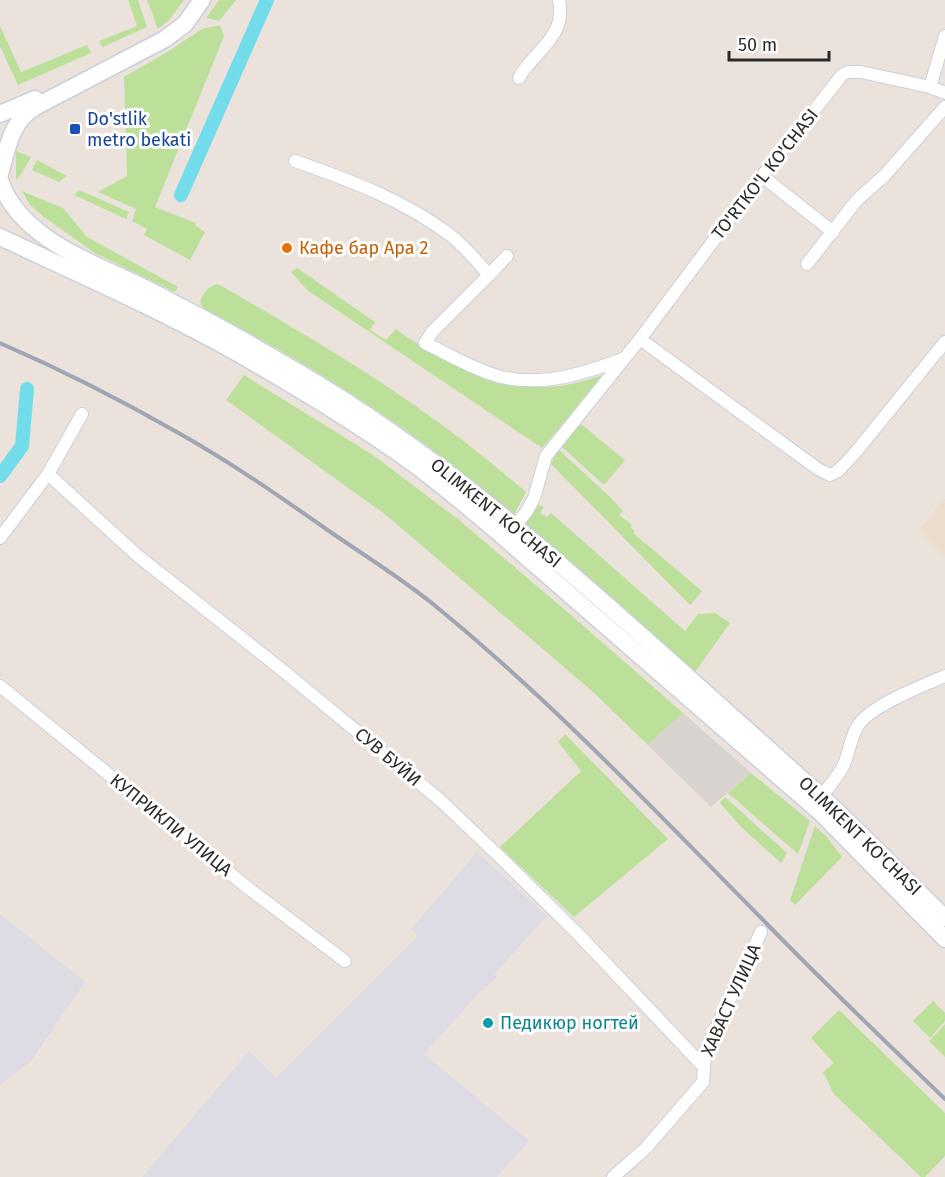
<svg xmlns="http://www.w3.org/2000/svg" width="945" height="1177" font-family="'Fira Sans',sans-serif">
	<style>
		.industrial { fill: #dddce4 }
		.education { fill: #ecddcc }
		.green { fill: #bce09a }
		.plaza { fill: #d8d3ce }
		.lines { fill: none; stroke-linecap: round; stroke-linejoin: round }
		.canal { stroke: #72dcea; stroke-width: 14 }
		.street-casing { stroke: #cad0db; stroke-width: 14 }
		.secondary-casing { stroke: #cad0db; stroke-width: 19 }
		.street { stroke: #fff; stroke-width: 12 }
		.secondary { stroke: #fff; stroke-width: 16 }
		.rail { stroke: #9fa5b3; stroke-width: 4 }
		.transit-dot { fill: #1a4fb4; stroke: #fff; stroke-width: 2 }
		.food-dot { fill: #e8710a; stroke: #fff; stroke-width: 2 }
		.culture-dot { fill: #0f9aa8; stroke: #fff; stroke-width: 2 }
		.labels { text-anchor: middle; stroke-width: 6; stroke-linejoin: round; paint-order: stroke }
		.transit-label { font-size: 18px; fill: #164399; stroke: #fff; text-anchor: start }
		.street-label { font-size: 18px; fill: #2a2a2a; stroke: #fff }
		.food-label { font-size: 18px; fill: #c56008; stroke: #fff; text-anchor: start }
		.culture-label { font-size: 18px; fill: #0d838f; stroke: #fff; text-anchor: start }
	</style>
	<rect width="100%" height="100%" fill="#ebe2dc"/>
	<g class="industrial">
		<path d="M477 852 547 916 494 974 497 977 480 992 424 1054 529 1141 497 1177H142L249 1051 276 1078 418 936 411 929Z"/>
		<path d="M0 914 85 982 31 1061 0 1085Z"/>
	</g>
	<path class="education" d="M945 499V557L919 530Z"/>
	<g class="green">
		<path d="M128 0H138L147 27 102 47 99 41 137 26Z"/>
		<path d="M147 0H184L169 20 158 29Z"/>
		<path d="M219 0H236L219 21 206 18Z"/>
		<path d="M220 25 224 36 155 207 196 223 195 225 205 232 190 260 144 235 147 229 132 221 136 209 98 192 127 176 124 77 169 51 202 29Z"/>
		<path d="M0 26 21 72 87 45 91 53 18 85 0 46Z"/>
		<path d="M16 151 31 157 22 173 16 180Z"/>
		<path d="M37 160 67 176 59 182 32 170Z"/>
		<path d="M79 190 129 212 126 219 74 195Z"/>
		<path d="M22 191 63 208 87 237 178 287 175 292 95 253 44 217 30 205Z"/>
		<path d="M297 268 375 322 370 330 386 340 396 329C426 352 456 364 492 376 507 381 521 386 537 387 561 388 583 382 605 374L542 448 307 290 291 272Z"/>
		<path d="M218 284C284 322 351 361 414 405 453 432 490 461 526 492L514 515C420 433 314 366 203 308L200 302C203 293 208 286 218 284Z"/>
		<path d="M244 375 373 455 459 520 571 615 683 713 648 745 592 691 386 515 226 400Z"/>
		<path d="M581 424 625 460 604 485 561 446Z"/>
		<path d="M558 449 609 496 623 511 619 515 633 525 630 527 635 531 633 533 702 591 690 605 551 464Z"/>
		<path d="M539 505 544 507 540 513 547 517 551 513 685 631 698 614 715 613 730 623 695 672 524 522Z"/>
		<path d="M565 734 668 839 574 917 500 847 581 771 558 742Z"/>
		<path d="M751 773 810 821 798 854 728 793Z"/>
		<path d="M725 797 787 853 781 863 742 828 720 803Z"/>
		<path d="M815 826 826 836 842 857 795 905 790 900Z"/>
		<path d="M933 1001 945 1013V1021L930 1038 913 1021Z"/>
		<path d="M839 1010 945 1113V1156L925 1177H921L834 1094 823 1072 834 1063 811 1038Z"/>
		<path d="M945 1024V1057L929 1041Z"/>
	</g>
	<path class="plaza" d="M683 713 751 773 711 807 648 745Z"/>
	<g class="lines">
		<g class="canal">
			<path d="M181 195 267 0"/>
			<path d="M0 476 22 446 27 389"/>
		</g>
		<defs>
			<g id="street">
				<path d="M519 78C534 50 567 38 559 0"/>
				<path d="M930 87 945 36"/>
				<path d="M295 161C349 180 404 200 450 235 465 246 477 262 489 275"/>
				<path d="M762 176 833 232"/>
				<path d="M507 256 489 275 432 332 425 343C450 355 475 370 501 377 543 387 585 373 623 359"/>
				<path d="M807 264 857 200 885 175 945 107"/>
				<path d="M640 339 818 469 830 475 838 471 855 453 945 342"/>
				<path d="M48 474 138 556 281 669 440 800 502 859 578 934 703 1066"/>
				<path d="M515 526 527 511 534 498 546 456 640 339 762 176 842 75 848 72H861L930 87 945 93"/>
				<path d="M0 538 48 474 82 414"/>
				<path d="M0 686 248 888 345 961"/>
				<path d="M821 797C829 786 840 775 845 762 849 751 851 738 857 727 869 706 922 686 945 676"/>
				<path d="M613 1177 645 1149 703 1082 705 1052 761 932"/>
			</g>
			<g id="secondary">
				<path d="M0 114 35 99"/>
				<path d="M0 174C7 149 11 121 35 107L165 39 185 24 202 0"/>
				<path d="M0 180C17 234 83 259 130 281 147 289 163 297 179 306 219 326 257 348 296 371 433 451 552 555 670 661 722 708 776 755 828 803 868 840 906 880 945 918"/>
				<path d="M0 237C81 275 163 311 241 355 301 390 362 426 418 467 446 488 473 511 499 533L821 813 945 939"/>
			</g>
		</defs>
		<use href="#street" class="street-casing"/>
		<use href="#secondary" class="secondary-casing"/>
		<use href="#street" class="street"/>
		<use href="#secondary" class="secondary"/>
		<path class="rail" d="M0 343C60 369 119 399 175 431 229 461 279 496 329 531 365 556 406 581 439 609 556 705 660 816 766 923 824 983 885 1041 945 1099"/>
	</g>
	<rect class="transit-dot" x="69" y="123" width="12" height="12" rx="3"/>
	<circle class="food-dot" cx="287" cy="248" r="6"/>
	<circle class="culture-dot" cx="488" cy="1023" r="6"/>
	<g class="labels">
		<g class="transit-label">
			<text x="87" y="125">Do'stlik<tspan x="87" dy="21">metro bekati</tspan></text>
		</g>
		<g class="street-label">
			<text transform="translate(765 174) rotate(-52)" y="6">TO'RTKO'L KO'CHASI</text>
			<text transform="translate(496 513) rotate(39)" y="6">OLIMKENT KO'CHASI</text>
			<text transform="translate(388 757) rotate(40)" y="6">СУВ БУЙИ</text>
			<text transform="translate(171 825) rotate(39)" y="6">КУПРИКЛИ УЛИЦА</text>
			<text transform="translate(860 836) rotate(44)" y="6">OLIMKENT KO'CHASI</text>
			<text transform="translate(731 1000) rotate(-66)" y="6">ХАВАСТ УЛИЦА</text>
		</g>
		<g class="food-label">
			<text x="299" y="254">Кафе бар Ара 2</text>
		</g>
		<g class="culture-label">
			<text x="500" y="1029">Педикюр ногтей</text>
		</g>
	</g>
	<path d="M729 51v9h100v-9" fill="none" stroke="#2a2a2a" stroke-width="3"/>
	<text x="738" y="51" font-size="18" fill="#2a2a2a" stroke="#ffffff" stroke-width="4.5" paint-order="stroke">50 m</text>
</svg>
